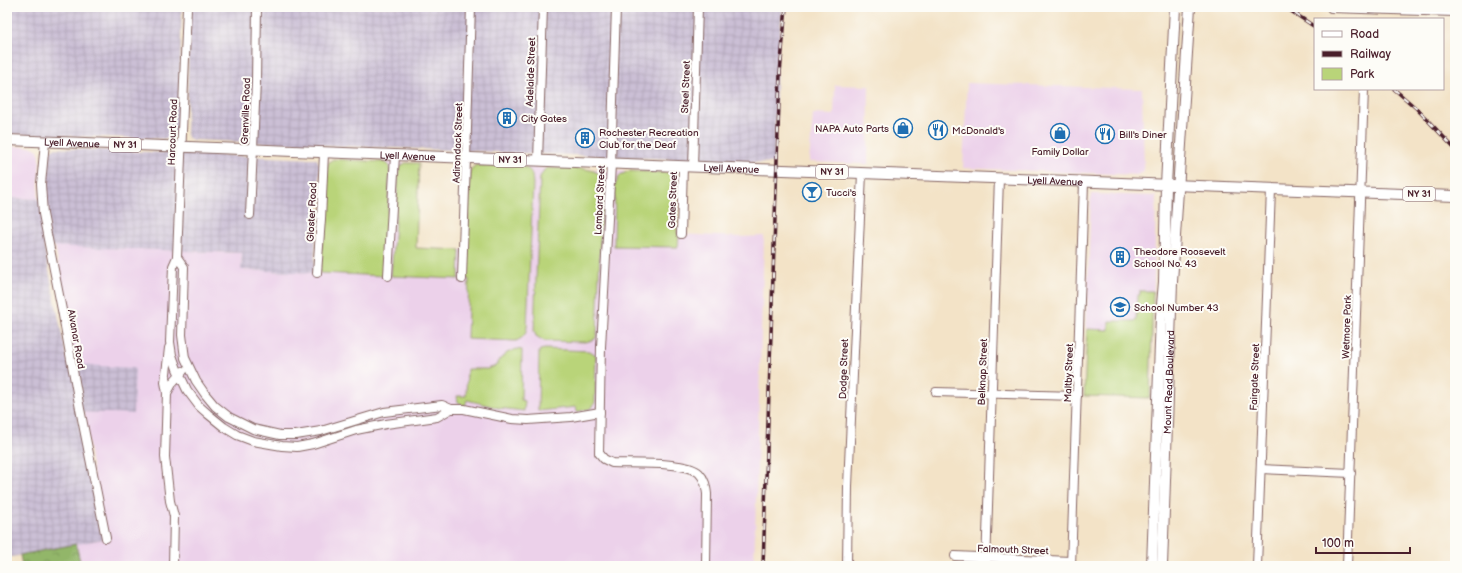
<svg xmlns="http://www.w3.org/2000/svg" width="1462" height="573" font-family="'Balsamiq Sans',sans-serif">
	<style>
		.built { fill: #ecd1ea }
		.industrial { fill: url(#industrial-grid) }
		.green { fill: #b9d479; stroke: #827a52 }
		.forest { fill: url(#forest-crowns); stroke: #6e6a4a }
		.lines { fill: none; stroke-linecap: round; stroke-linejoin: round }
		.minor-casing { stroke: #856462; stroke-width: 10 }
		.major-casing { stroke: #856462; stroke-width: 12 }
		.minor { stroke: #fff; stroke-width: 8 }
		.major { stroke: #fff; stroke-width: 10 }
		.rail-casing { stroke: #4a1f2b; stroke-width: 3.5 }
		.rail { stroke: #fdfcf7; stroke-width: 2; stroke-dasharray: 6; stroke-linecap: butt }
		.labels { text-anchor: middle; stroke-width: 4; stroke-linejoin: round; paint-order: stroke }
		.shield { fill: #fdfcf7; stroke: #806168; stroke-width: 1 }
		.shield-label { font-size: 9px; font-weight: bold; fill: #4a1f2b }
		.street-label { font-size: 10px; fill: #4a1f2b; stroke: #fdfcf7 }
		.poi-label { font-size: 10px; fill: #4a1f2b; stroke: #fdfcf7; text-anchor: start }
	</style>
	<defs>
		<pattern id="industrial-grid" width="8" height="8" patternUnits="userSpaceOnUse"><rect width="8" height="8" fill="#cbbfd5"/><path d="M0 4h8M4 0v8" fill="none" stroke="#b0a4b7"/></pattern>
		<pattern id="forest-crowns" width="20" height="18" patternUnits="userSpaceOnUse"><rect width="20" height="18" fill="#92b669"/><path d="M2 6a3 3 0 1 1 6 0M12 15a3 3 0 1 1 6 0" fill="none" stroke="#799357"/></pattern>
	</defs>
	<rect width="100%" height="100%" fill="#fdfcf7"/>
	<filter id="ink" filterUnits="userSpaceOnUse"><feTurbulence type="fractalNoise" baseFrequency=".025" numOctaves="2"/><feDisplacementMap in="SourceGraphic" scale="8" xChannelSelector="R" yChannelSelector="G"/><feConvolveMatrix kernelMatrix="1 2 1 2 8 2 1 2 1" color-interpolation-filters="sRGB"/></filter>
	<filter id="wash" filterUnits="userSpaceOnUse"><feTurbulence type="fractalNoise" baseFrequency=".012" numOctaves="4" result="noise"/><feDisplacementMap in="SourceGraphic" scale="16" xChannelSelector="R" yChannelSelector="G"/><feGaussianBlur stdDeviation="0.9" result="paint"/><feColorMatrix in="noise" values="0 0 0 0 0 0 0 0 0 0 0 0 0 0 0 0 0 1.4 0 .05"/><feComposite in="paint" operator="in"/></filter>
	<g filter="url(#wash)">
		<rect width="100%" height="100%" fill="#f3e3c7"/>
		<g class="built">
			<path d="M967 83 1142 89 1144 169 1143 172 1137 175 963 168Z"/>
			<path d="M835 85 869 86 868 164 809 162 813 114 834 115Z"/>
			<path d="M7 146 33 147 38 150 40 156 38 199 7 198Z"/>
			<path d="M333 159 419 163 416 248 467 250 470 172 471 169 476 165 672 173 676 175 678 180 677 234 738 237 764 236 754 566H81L76 544 103 539 84 412 55 246 242 253 241 270 320 273 331 161Z"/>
			<path d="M1091 194 1156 196 1151 398 1084 396Z"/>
		</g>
		<g class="industrial">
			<path d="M7 7H182L178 132 176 136 169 139 7 134Z"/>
			<path d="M190 7H783L777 55 774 163 192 140 187 137 186 133Z"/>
			<path d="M54 148 317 159 320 166 314 273 241 270 242 253 44 246 68 364 135 368 133 414 77 412 103 539 7 558V198L45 199V181L48 152Z"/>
		</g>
		<g class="green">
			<path d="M333 159 383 162 388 164 390 167 385 276 320 273 327 166 329 162Z"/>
			<path d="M405 163H419L416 248 460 250 459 279 391 276 399 168Z"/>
			<path d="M476 165 524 167C533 170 532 176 533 184L527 327C526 335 523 338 516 341L467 339 469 279H466L470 172 471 169Z"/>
			<path d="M548 168C559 169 591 166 599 174 605 179 605 187 605 194 604 203 604 210 601 218L597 335 595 339 586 342 544 341 536 336 534 331 540 177 544 170Z"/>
			<path d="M629 171 672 173 676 175 678 180 677 234H679L678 247 614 246 615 185 620 175Z"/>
			<path d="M1140 291H1153L1150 398 1084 396 1087 329 1109 330V321H1136L1137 295H1140Z"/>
			<path d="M516 349 522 350 521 400 525 401 524 411 499 408 467 400 465 406 458 402 457 396H466L467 369H488L497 365 500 359 507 353Z"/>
			<path d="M545 349 590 351 596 355 595 402 592 408 577 412 576 407 538 411 539 352 540 350Z"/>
		</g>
		<path class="forest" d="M76 544 81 566H22L20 555Z"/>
	</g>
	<g filter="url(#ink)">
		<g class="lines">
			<defs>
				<g id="minor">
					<path d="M187 7 177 257 173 266 170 342 172 355 177 369 187 390 199 406 208 414 224 427 237 435 253 441 282 446 297 447 313 444 356 430 386 424 437 417 451 409H464L512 419 528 420 571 417 600 412"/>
					<path d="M616 7 611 164 601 347 599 453 604 459 612 463C631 464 687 461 699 473 705 479 706 486 707 494L706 566"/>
					<path d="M1331 8 1455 12"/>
					<path d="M45 142 41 184 43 214 62 310 80 409 106 538"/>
					<path d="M538 161 543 7"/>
					<path d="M693 167 698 7"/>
					<path d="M250 215 256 82 257 7"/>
					<path d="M681 234 683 166"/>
					<path d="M177 257 184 267 182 335 185 358 196 381 205 394 215 406 229 417 253 429 280 435H296L321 431 384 412 442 405 451 409"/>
					<path d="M317 273 321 219 324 153"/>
					<path d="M388 276 395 155"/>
					<path d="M462 279 471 7"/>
					<path d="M169 348 165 382 167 393 165 457 170 501 174 516 173 566"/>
					<path d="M936 392 1077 396"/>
					<path d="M167 393 173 382 183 371"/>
					<path d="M1261 469 1351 473"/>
					<path d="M955 556 1071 561"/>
					<path d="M847 566 848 486 862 173"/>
					<path d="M986 566 999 178"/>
					<path d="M1071 566 1084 182"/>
					<path d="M1257 566 1271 189"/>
					<path d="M1347 566 1364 89"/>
				</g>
				<g id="major">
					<path id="s1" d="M7 140 1455 196"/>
					<path d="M1152 566 1161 316 1164 282 1166 185 1175 7"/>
					<path id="s2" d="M1162 566 1172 282 1190 7"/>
				</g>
			</defs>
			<use href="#minor" class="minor-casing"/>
			<use href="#major" class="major-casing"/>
			<use href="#minor" class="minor"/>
			<use href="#major" class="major"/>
			<defs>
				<g id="rail">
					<path d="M1285 7 1315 27"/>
					<path d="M1394 89 1417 109 1455 149"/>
					<path d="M763 566 780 73 786 7"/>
				</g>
			</defs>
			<use href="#rail" class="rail-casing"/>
			<use href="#rail" class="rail"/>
		</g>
	</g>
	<defs>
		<symbol id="building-ring" viewBox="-11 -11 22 22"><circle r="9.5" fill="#fdfcf7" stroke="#1f6fb2" stroke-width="1.5"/><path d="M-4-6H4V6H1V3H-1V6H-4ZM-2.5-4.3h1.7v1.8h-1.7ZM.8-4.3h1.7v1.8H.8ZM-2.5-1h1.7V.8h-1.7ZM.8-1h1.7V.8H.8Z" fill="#1f6fb2"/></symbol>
		<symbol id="shop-ring" viewBox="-11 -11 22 22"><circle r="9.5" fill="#fdfcf7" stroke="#1f6fb2" stroke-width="1.5"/><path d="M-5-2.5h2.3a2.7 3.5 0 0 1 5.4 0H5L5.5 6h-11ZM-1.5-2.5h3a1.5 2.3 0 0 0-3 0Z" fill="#1f6fb2"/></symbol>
		<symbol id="restaurant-ring" viewBox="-11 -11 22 22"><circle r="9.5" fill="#fdfcf7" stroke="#1f6fb2" stroke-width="1.5"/><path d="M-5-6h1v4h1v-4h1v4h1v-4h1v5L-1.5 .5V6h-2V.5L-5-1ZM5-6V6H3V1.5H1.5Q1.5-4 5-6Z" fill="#1f6fb2"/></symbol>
		<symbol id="bar-ring" viewBox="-11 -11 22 22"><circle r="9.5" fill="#fdfcf7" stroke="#1f6fb2" stroke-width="1.5"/><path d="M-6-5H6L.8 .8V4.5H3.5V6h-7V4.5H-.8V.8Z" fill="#1f6fb2"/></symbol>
		<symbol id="school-ring" viewBox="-11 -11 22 22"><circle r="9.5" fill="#fdfcf7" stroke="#1f6fb2" stroke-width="1.5"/><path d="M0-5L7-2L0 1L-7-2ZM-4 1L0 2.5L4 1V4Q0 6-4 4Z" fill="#1f6fb2"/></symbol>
	</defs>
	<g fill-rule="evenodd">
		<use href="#building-ring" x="496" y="107" width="22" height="22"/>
		<use href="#shop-ring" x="892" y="117" width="22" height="22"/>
		<use href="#restaurant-ring" x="927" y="119" width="22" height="22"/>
		<use href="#shop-ring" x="1049" y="122" width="22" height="22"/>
		<use href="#restaurant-ring" x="1094" y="123" width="22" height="22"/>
		<use href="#building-ring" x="574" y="127" width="22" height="22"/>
		<use href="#bar-ring" x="801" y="181" width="22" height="22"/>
		<use href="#building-ring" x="1109" y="246" width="22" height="22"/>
		<use href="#school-ring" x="1109" y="296" width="22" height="22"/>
	</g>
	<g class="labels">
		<g class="shield">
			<rect x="109" y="138" width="32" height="14" rx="3"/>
			<rect x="494" y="153" width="32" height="14" rx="3"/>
			<rect x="816" y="165" width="32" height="14" rx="3"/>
			<rect x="1403" y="187" width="32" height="14" rx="3"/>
		</g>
		<g class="shield-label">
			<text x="125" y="148">NY 31</text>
			<text x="510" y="163">NY 31</text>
			<text x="832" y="175">NY 31</text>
			<text x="1419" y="197">NY 31</text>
		</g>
		<g class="street-label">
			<text transform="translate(530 72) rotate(-88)" y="4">Adelaide Street</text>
			<text transform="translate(685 87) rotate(-88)" y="4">Steel Street</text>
			<text transform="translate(245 111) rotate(-88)" y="4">Grenville Road</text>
			<text transform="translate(172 132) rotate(-88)" y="4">Harcourt Road</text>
			<text dy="4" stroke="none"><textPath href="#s1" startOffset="65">Lyell Avenue</textPath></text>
			<text transform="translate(457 143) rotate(-88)" y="4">Adirondack Street</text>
			<text dy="4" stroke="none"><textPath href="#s1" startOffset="401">Lyell Avenue</textPath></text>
			<text dy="4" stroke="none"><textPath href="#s1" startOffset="725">Lyell Avenue</textPath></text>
			<text dy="4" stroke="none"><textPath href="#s1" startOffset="1049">Lyell Avenue</textPath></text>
			<text transform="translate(599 200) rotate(-87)" y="4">Lombard Street</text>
			<text transform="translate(672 200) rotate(-88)" y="4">Gates Street</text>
			<text transform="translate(311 212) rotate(-87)" y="4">Gloster Road</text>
			<text transform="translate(1346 327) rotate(-88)" y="4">Wetmore Park</text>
			<text transform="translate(77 339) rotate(80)" y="4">Alvanar Road</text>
			<text transform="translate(843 369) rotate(-88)" y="4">Dodge Street</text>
			<text transform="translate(982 372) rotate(-88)" y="4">Belknap Street</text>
			<text transform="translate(1068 373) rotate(-88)" y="4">Maltby Street</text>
			<text transform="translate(1254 377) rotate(-88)" y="4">Fairgate Street</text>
			<text dy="4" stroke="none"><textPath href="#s2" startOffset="184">Mount Read Boulevard</textPath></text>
			<text transform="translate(1013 549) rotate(2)" y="4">Falmouth Street</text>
		</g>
		<g class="poi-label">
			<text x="521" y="122">City Gates</text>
			<text x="889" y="132" text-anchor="end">NAPA Auto Parts</text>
			<text x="952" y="134">McDonald's</text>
			<text x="599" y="136">Rochester Recreation<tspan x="599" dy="12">Club for the Deaf</tspan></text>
			<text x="1119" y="138">Bill's Diner</text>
			<text x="1060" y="155" text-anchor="middle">Family Dollar</text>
			<text x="826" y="196">Tucci's</text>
			<text x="1134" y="255">Theodore Roosevelt<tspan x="1134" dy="12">School No. 43</tspan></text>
			<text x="1134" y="311">School Number 43</text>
		</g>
	</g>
	<rect width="1462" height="573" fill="none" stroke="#fdfcf7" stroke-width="24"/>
	<rect x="1314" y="18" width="130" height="72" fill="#fdfcf7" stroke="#b5a4a5"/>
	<rect x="1322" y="31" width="20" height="6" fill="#ffffff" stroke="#b5a4a5"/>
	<text x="1350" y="38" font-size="12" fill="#4a1f2b">Road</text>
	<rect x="1322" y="51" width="20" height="6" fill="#4a1f2b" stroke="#b5a4a5"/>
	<text x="1350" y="58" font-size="12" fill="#4a1f2b">Railway</text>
	<rect x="1322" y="68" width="20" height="12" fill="#b9d479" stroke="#b5a4a5"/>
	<text x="1350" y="78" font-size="12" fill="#4a1f2b">Park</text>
	<path d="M1316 547v6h94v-6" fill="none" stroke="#4a1f2b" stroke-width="2"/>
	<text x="1322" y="547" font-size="12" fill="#4a1f2b" stroke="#fdfcf7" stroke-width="3" paint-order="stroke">100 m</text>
</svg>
